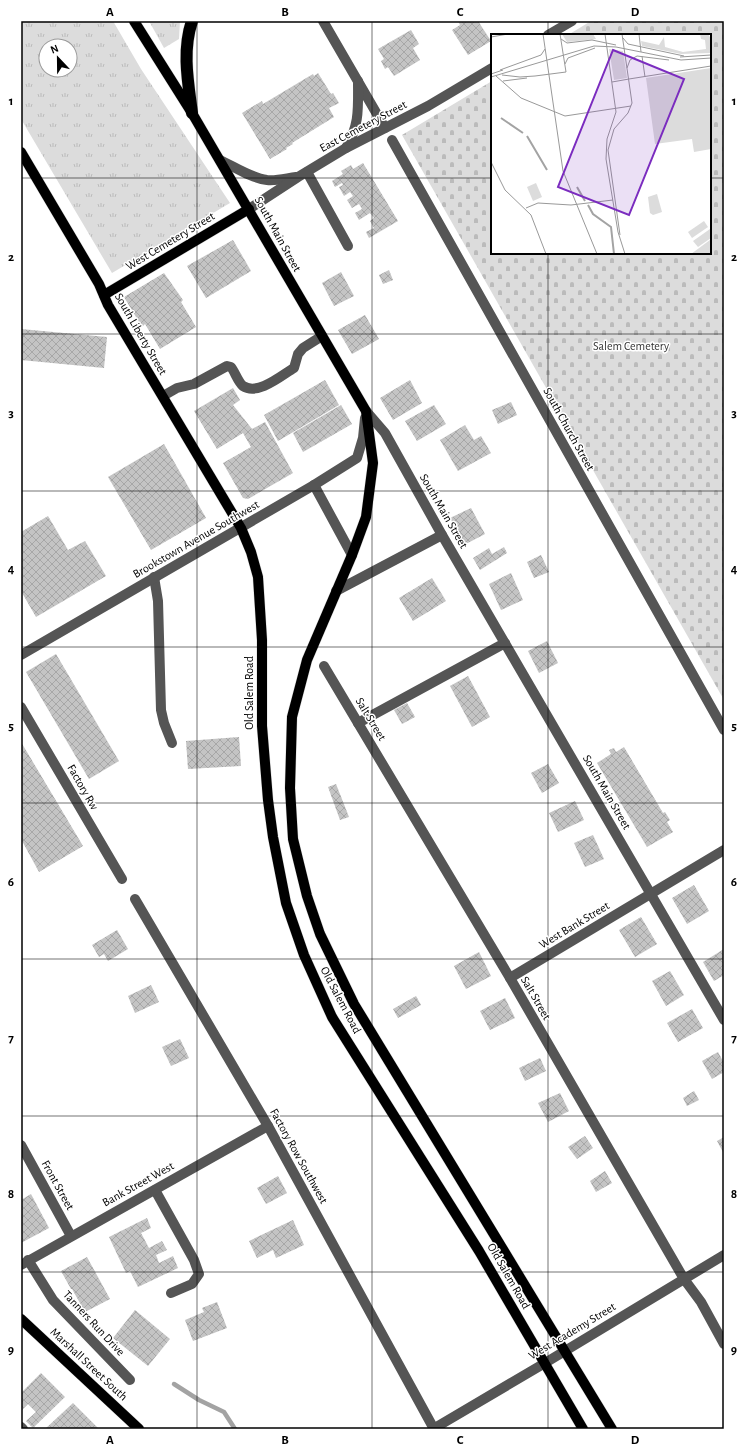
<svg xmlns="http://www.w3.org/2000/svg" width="745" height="1450" font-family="'Alegreya Sans',sans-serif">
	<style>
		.grass { fill: url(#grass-tufts); fill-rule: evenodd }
		.cemetery { fill: url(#cemetery-stones) }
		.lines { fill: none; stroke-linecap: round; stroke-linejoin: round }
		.stream { stroke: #a3a3a3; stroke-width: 4.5 }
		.building { fill: url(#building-cross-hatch) }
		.major-casing { stroke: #dbdbdb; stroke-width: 11 }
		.highway-casing { stroke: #dbdbdb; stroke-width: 13 }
		.minor { stroke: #555; stroke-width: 10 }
		.major { stroke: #000; stroke-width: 10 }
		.highway { stroke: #000; stroke-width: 12 }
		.grid { fill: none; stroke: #000; stroke-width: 1; stroke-opacity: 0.55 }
		.labels { text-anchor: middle; stroke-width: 3; stroke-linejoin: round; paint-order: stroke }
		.street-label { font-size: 12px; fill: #000; stroke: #fff }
		.park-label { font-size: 12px; fill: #333; stroke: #fff }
		.inset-river { fill: none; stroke: #a3a3a3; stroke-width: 2 }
		.inset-road { fill: none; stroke: #999; stroke-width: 1 }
		.view { fill: #7b2cbf; fill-opacity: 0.15; stroke: #7b2cbf; stroke-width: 2 }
		.inset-edge { fill: none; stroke: #000; stroke-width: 2 }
		.neatline { fill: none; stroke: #000; stroke-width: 1.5 }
		.grid-label { font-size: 13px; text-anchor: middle; font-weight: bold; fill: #000 }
	</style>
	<defs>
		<pattern id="grass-tufts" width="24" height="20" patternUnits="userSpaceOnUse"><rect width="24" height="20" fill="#dcdcdc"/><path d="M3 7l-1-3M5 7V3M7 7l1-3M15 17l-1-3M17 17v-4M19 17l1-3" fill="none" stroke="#bbb"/></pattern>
		<pattern id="cemetery-stones" width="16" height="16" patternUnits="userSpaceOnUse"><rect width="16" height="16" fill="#dcdcdc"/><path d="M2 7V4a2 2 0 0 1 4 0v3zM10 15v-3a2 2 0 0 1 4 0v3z" fill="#bbb"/></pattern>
		<pattern id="building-cross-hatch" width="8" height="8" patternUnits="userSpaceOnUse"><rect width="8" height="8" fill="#c4c4c4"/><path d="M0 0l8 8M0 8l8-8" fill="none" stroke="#a7a7a7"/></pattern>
	</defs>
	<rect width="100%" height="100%" fill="#fff"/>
	<g class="grass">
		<path d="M21 21H113L141 69 230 203 112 273 21 119ZM46 46H70V70H46Z"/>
		<path d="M149 21H180L179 39 164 48Z"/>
	</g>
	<path class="cemetery" d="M591 21H724V700L402 135 492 81V253H710V35H568Z"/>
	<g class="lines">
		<path class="stream" d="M174 1384 199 1400 224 1412 235 1429"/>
	</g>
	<g class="building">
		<path d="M458 21H478L491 41 468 55 452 30 460 25Z"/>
		<path d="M411 30 419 44 413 48 420 60 394 76 388 67 385 69 381 61 384 59 378 49Z"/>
		<path d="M318 73 331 94 333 93 339 103 329 108 334 117 292 143 293 144 286 148 287 149 270 159 242 113 262 101 263 104 313 74 314 76Z"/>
		<path d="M363 163 398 221 369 238 366 232 374 228 370 221 374 218 370 213 359 220 355 213 362 209 359 204 352 208 347 200 353 196 350 192 344 196 339 187 343 185 342 183 335 187 332 181 343 174 341 171 351 165 353 169Z"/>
		<path d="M233 240 251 271 206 298 187 266Z"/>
		<path d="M389 270 393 280 383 284 379 275Z"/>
		<path d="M341 272 354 296 334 306 322 283Z"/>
		<path d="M164 273 183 300 181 302 196 327 160 349 145 324 142 327 124 297Z"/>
		<path d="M365 315 379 339 352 354 338 330Z"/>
		<path d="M21 329 107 337 104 368 21 360Z"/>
		<path d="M325 380 339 405 278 441 264 415Z"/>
		<path d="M410 380 422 403 393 420 380 398Z"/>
		<path d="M233 388 240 400 233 405 252 429 265 422 293 473 248 499 243 498 223 463 251 447 243 433 217 449 194 411Z"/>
		<path d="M511 402 517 415 498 424 492 410Z"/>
		<path d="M341 405 352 424 303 452 293 433Z"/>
		<path d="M434 405 446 424 417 441 405 421Z"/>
		<path d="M465 425 474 440 481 436 491 453 458 471 440 440Z"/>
		<path d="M164 444 206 518 151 550 108 477Z"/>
		<path d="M471 508 485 534 464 545 450 518Z"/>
		<path d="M48 516 68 550 85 541 106 576 36 617 21 591V532Z"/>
		<path d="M504 547 507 553 480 570 473 558 489 548 492 554Z"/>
		<path d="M541 555 549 572 534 578 527 562Z"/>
		<path d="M511 573 523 600 501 610 489 584Z"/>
		<path d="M432 578 446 601 413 621 399 598Z"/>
		<path d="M547 641 558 663 539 673 528 651Z"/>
		<path d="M56 654 119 761 89 779 26 672Z"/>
		<path d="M468 676 490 717 472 727 450 686Z"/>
		<path d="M407 703 415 717 402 724 394 710Z"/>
		<path d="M239 737 241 766 188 769 186 741Z"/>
		<path d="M21 742 83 846 39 872 21 839Z"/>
		<path d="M624 747 663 813 665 812 670 820 667 822 673 832 647 847 597 763 611 754 609 750 614 748 616 752Z"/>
		<path d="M548 764 559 783 542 793 531 773Z"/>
		<path d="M336 784 349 817 340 820 328 787Z"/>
		<path d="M575 801 584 820 558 832 549 813Z"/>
		<path d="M593 835 604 859 585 867 574 843Z"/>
		<path d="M694 885 709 911 687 924 672 898Z"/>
		<path d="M641 917 657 944 635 957 619 930Z"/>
		<path d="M117 930 128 949 108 961 104 954 99 957 92 945Z"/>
		<path d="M724 949V975L714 981 703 962Z"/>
		<path d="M479 952 491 976 466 989 454 966Z"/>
		<path d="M670 971 684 995 666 1006 652 981Z"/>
		<path d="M151 985 159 1002 135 1013 128 996Z"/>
		<path d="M416 996 421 1005 398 1018 393 1009Z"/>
		<path d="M505 998 515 1018 490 1030 480 1011Z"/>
		<path d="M692 1009 703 1028 678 1042 667 1023Z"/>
		<path d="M180 1039 189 1058 171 1066 162 1047Z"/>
		<path d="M718 1052 724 1063V1072L712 1079 702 1061Z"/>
		<path d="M540 1058 546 1071 525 1081 519 1068Z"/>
		<path d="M694 1091 699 1100 687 1106 683 1098Z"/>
		<path d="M560 1093 569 1111 548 1122 538 1103Z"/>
		<path d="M585 1136 593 1148 577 1159 568 1147Z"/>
		<path d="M724 1137V1154L717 1141Z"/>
		<path d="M605 1171 612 1183 596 1192 590 1181Z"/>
		<path d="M278 1176 287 1193 266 1204 257 1188Z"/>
		<path d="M31 1194 49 1228 21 1243V1200Z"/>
		<path d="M147 1218 151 1228 141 1233 149 1248 162 1241 167 1250 156 1255 159 1263 173 1256 178 1268 138 1287 130 1271 126 1273 109 1237Z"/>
		<path d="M293 1220 304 1245 276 1258 273 1250 257 1258 249 1241Z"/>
		<path d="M87 1257 110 1299 85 1312 72 1289H71L61 1271Z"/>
		<path d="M217 1302 227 1328 193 1341 185 1320 204 1312 202 1308Z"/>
		<path d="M135 1310 170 1339 148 1366 113 1338Z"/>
		<path d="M41 1373 65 1397 33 1428 26 1421 36 1412 28 1404 21 1411V1393Z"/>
		<path d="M73 1403 99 1429H45Z"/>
	</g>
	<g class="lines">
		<defs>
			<g id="major">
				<path d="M134 21 192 113 366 411 373 463 366 517 352 555 307 660 292 717 290 788 293 839 307 896 320 934 354 1004 612 1429"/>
				<path d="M21 152 99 284 108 305 241 528 251 552 258 577 262 640V726L268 800 273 837 286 903 304 955 332 1017 479 1251 583 1429"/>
				<path d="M104 295 249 209"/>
				<path d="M21 1319 139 1429"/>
			</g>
			<path id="highway" d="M192 21C182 51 188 82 192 113"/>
		</defs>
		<use href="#major" class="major-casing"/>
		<use href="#highway" class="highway-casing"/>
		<g class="minor">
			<path d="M323 21 385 128"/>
			<path d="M548 35 572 21"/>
			<path d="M392 140 724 730"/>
			<path d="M346 148C360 124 358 108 358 81"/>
			<path d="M220 160C235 167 251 178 267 180 277 181 287 178 296 177"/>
			<path d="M307 172 348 246"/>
			<path d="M249 209 298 177 346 148 428 106 492 68"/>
			<path d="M163 396 177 388 194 384 227 366 231 367C235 372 238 382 243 386 258 396 282 375 294 368L298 354 303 348 322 336"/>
			<path d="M366 411 385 433 442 535 724 1020"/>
			<path d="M314 485 352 555"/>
			<path d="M154 577 158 601 161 710 164 723 172 743"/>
			<path d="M336 591 442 535"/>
			<path d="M21 655 314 485 357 458 363 438 365 418"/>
			<path d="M324 666 510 978 684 1279 701 1302 724 1344"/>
			<path d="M21 707 122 879"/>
			<path d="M358 723 505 643"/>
			<path d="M135 899 268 1126 434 1429"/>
			<path d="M510 978 724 850"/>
			<path d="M21 1145 71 1236"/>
			<path d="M155 1190 194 1260 199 1274 192 1284 171 1293"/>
			<path d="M28 1260 53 1300 130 1380"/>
			<path d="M21 1265 268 1126"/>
			<path d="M21 1427 23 1429"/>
			<path d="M433 1429 545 1363 724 1255"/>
		</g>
		<use href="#major" class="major"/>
		<use href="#highway" class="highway"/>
	</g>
	<path class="grid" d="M197 21V1429M372 21V1429M548 21V35M21 178H492M710 178H724M548 253V1429M21 334H724M21 491H724M21 647H724M21 803H724M21 959H724M21 1116H724M21 1272H724"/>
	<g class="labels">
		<g class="street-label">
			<text transform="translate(363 126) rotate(-28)" y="4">East Cemetery Street</text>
			<text transform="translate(278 234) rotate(61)" y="4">South Main Street</text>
			<text transform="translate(170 241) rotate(-31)" y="4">West Cemetery Street</text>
			<text transform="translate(141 334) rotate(60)" y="4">South Liberty Street</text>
			<text transform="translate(569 429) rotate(61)" y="4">South Church Street</text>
			<text transform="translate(444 511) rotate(60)" y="4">South Main Street</text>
			<text transform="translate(196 539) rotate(-30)" y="4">Brookstown Avenue Southwest</text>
			<text transform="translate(249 693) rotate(-90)" y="4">Old Salem Road</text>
			<text transform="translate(371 719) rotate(59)" y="4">Salt Street</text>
			<text transform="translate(83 787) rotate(60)" y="4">Factory Rw</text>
			<text transform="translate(607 792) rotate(60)" y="4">South Main Street</text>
			<text transform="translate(574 925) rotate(-31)" y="4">West Bank Street</text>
			<text transform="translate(536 998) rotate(60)" y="4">Salt Street</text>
			<text transform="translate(341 1000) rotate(62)" y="4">Old Salem Road</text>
			<text transform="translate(299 1156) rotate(61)" y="4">Factory Row Southwest</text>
			<text transform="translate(138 1184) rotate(-29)" y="4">Bank Street West</text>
			<text transform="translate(58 1185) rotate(61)" y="4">Front Street</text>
			<text transform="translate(509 1276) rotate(60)" y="4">Old Salem Road</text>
			<text transform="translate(94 1323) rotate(47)" y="4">Tanners Run Drive</text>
			<text transform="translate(572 1331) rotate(-31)" y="4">West Academy Street</text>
			<text transform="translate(89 1364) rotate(43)" y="4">Marshall Street South</text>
		</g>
		<g class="park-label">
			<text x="631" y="350">Salem Cemetery</text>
		</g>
	</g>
	<g transform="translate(491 34)">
		<rect width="220" height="220" fill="#fff"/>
		<path d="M71 0H102L105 5 76 8ZM209 0H217L220 5V19L190 20 151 12 150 7 168 11 173 3 174 13 192 18 215 15 214 6 210 5ZM118 15 132 17 136 44 123 46Z" fill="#dcdcdc"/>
		<path d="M220 34V115L203 118 201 105 164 110 155 44Z" fill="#dcdcdc"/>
		<path d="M45 149 51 163 42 167 36 153ZM166 160 171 178 162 181 159 179 157 163ZM213 187 217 193 201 204 197 198ZM219 195 220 204 207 213 202 207ZM219 206 220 220H200Z" fill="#dcdcdc"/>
		<path class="inset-river" d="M10 84 32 99M36 102 56 136M86 153 94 167M97 171 102 180 120 193 123 220"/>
		<path class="inset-road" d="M52 0 72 137 106 220M114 0 125 78 116 105 115 125 127 198 134 220M148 0 150 18M0 3 17 0M132 4 137 10 193 22M70 5 76 9 101 6 125 11M151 22 154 43M189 23 220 21M74 30 77 24 104 14M136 34 139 26 146 22 178 26M9 36 50 21 54 15M0 40 12 36M11 41 29 43 44 42M5 42 30 64 74 82 140 72M44 42 75 38 69 0M0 43 103 12 125 13 190 26 220 24M138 45 220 32M12 47 36 44M121 48 138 45M0 128 14 156 40 181 55 220M35 174 47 169 80 171 122 166M129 201 117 116 123 95 137 79 141 69 131 0"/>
		<path class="view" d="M122 16 193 45 138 181 67 153Z"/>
		<rect width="220" height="220" class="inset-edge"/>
	</g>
	<rect width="745" height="1450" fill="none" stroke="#ffffff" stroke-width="44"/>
	<g transform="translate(58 58) rotate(338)"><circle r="19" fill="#ffffff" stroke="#999999"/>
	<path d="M0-3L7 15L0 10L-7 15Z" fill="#000000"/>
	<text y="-6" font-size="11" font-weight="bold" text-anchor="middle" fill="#000000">N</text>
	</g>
	<rect x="22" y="22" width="701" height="1406" class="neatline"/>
	<g class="grid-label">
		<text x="110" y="16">A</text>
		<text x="285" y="16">B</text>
		<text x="460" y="16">C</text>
		<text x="635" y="16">D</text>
		<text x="11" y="105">1</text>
		<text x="734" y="105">1</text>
		<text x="11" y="261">2</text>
		<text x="734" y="261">2</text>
		<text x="11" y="417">3</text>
		<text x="734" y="417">3</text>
		<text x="11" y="573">4</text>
		<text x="734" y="573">4</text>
		<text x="11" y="730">5</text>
		<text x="734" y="730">5</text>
		<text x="11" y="886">6</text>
		<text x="734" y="886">6</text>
		<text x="11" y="1042">7</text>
		<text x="734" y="1042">7</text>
		<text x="11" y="1198">8</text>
		<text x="734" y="1198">8</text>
		<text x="11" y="1354">9</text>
		<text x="734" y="1354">9</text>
		<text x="110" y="1444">A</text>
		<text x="285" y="1444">B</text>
		<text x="460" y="1444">C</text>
		<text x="635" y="1444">D</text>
	</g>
</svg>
